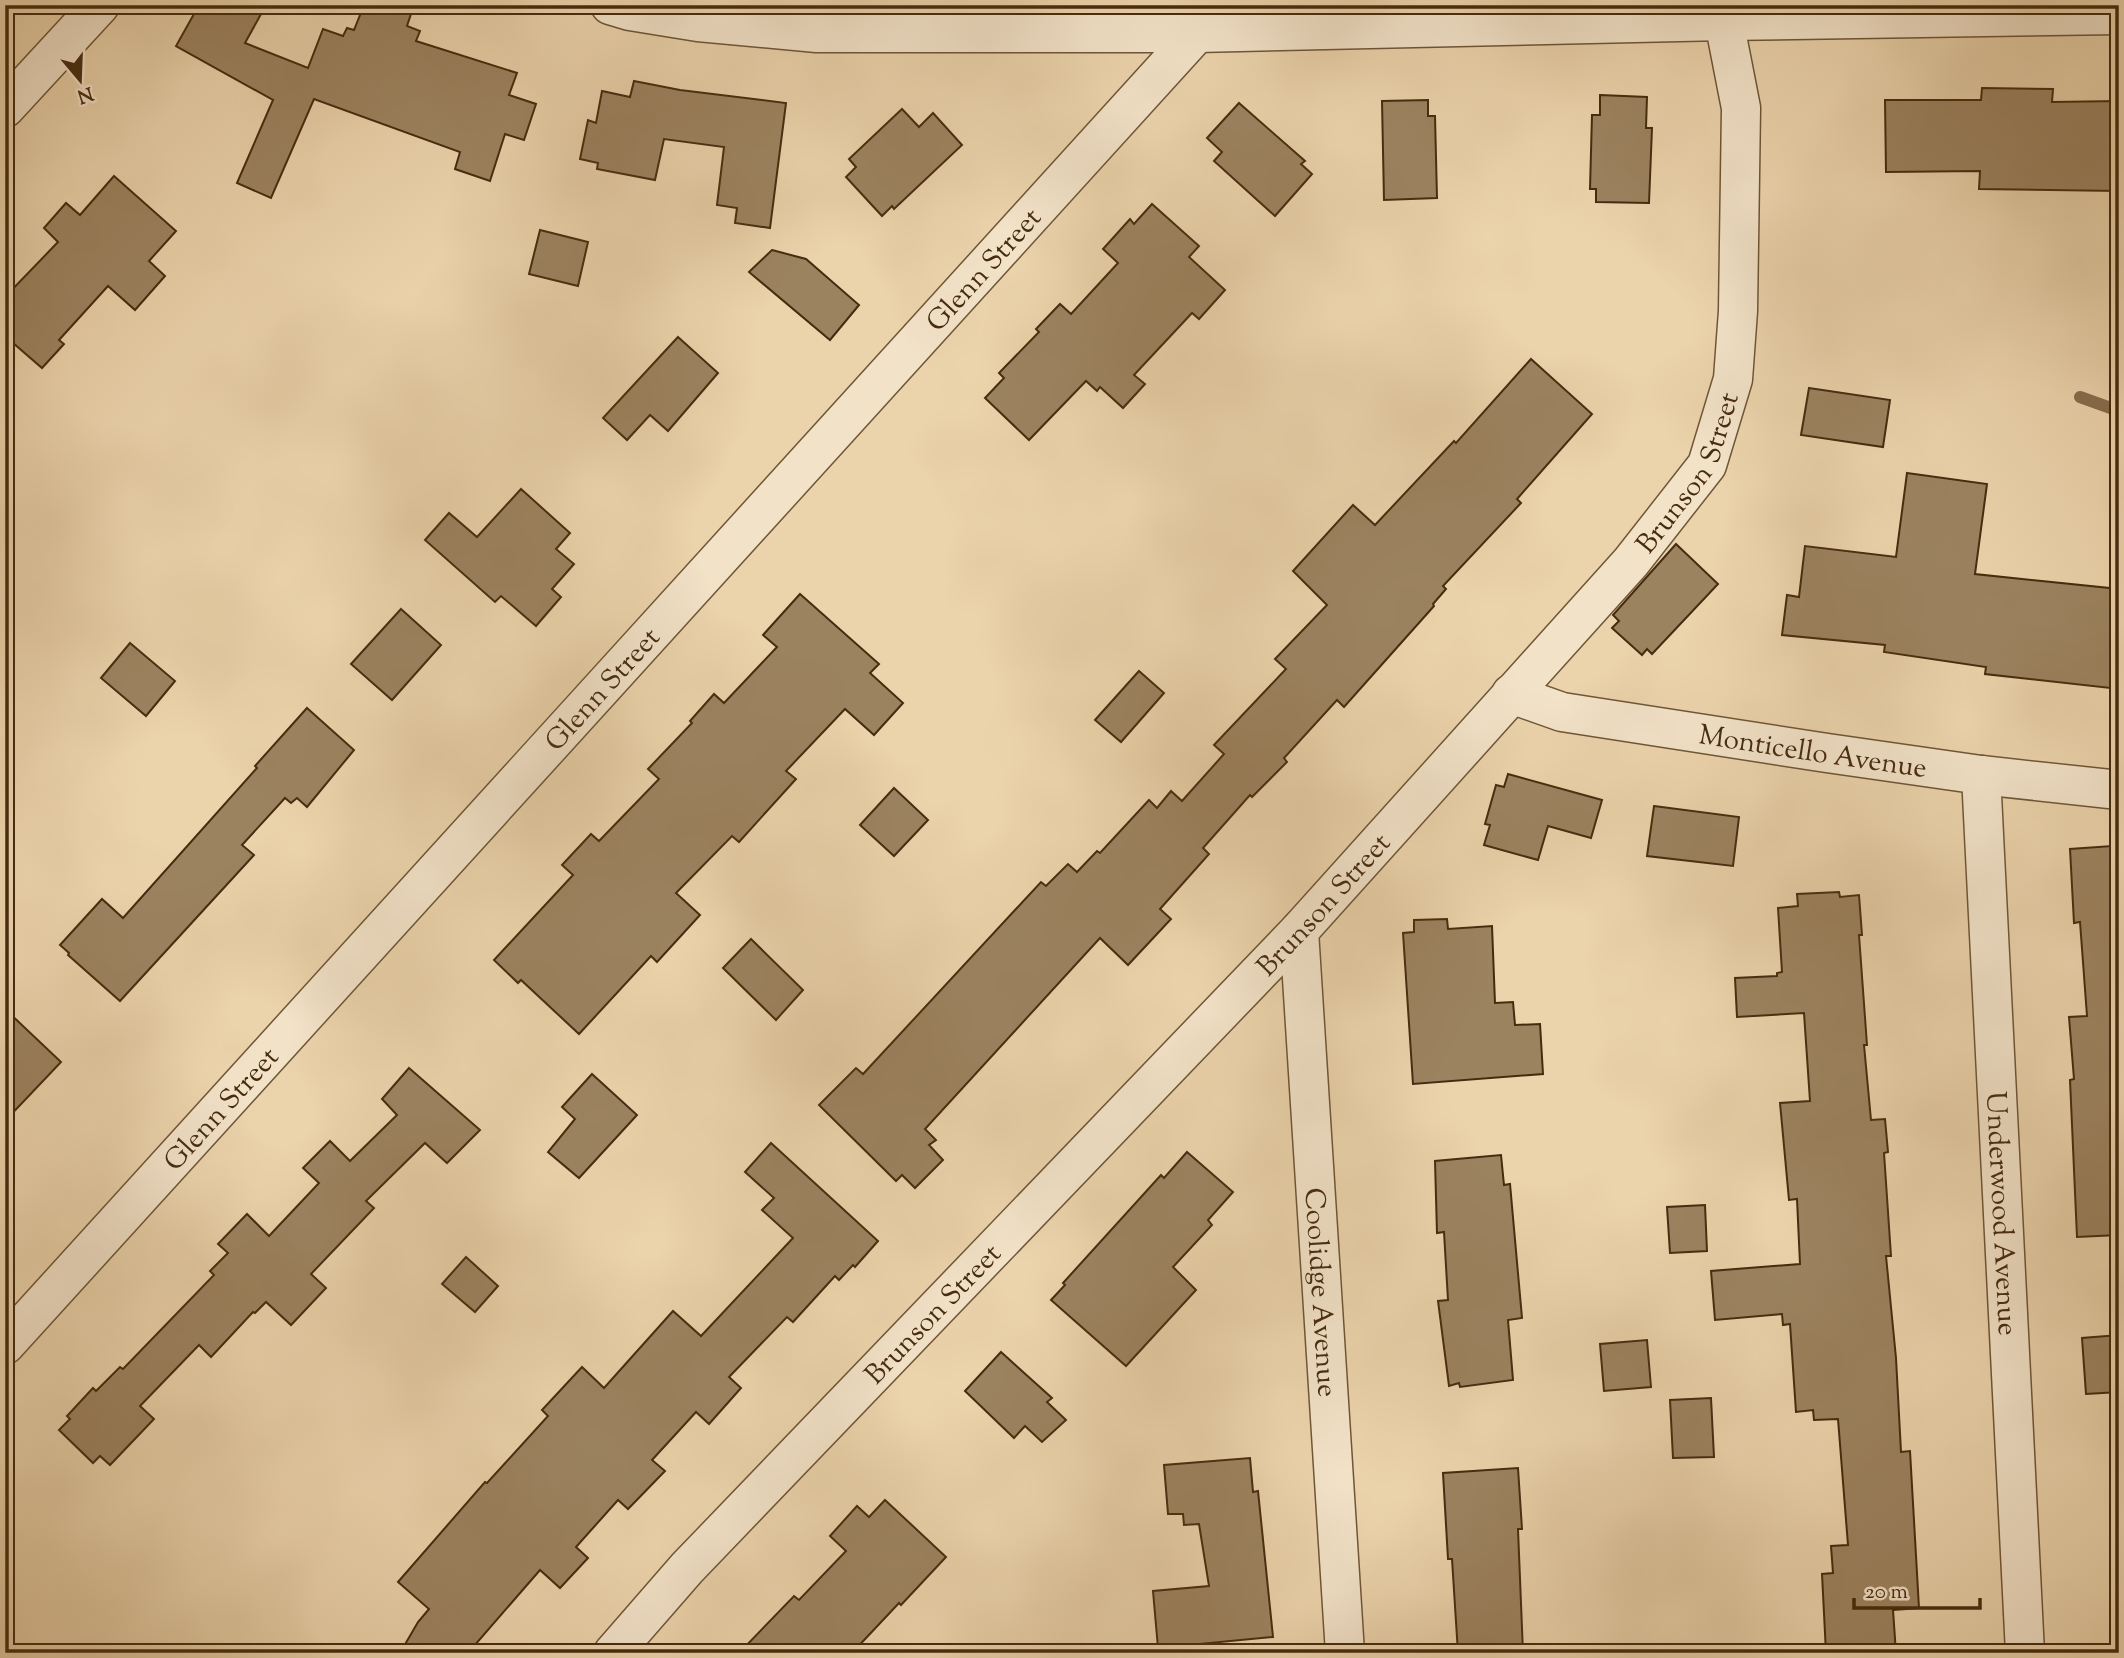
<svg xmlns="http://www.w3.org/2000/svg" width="2124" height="1658" font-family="'Sorts Mill Goudy',serif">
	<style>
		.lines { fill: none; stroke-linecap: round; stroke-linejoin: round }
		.stream { stroke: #876e4d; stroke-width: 12 }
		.building { fill: #9c8360; stroke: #462c0f; stroke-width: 2 }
		.minor-casing { stroke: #6f5636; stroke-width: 41 }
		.minor { stroke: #f2e2c8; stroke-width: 38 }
		.labels { text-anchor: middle; stroke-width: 6; stroke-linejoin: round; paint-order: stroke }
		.street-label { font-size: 28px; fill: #462c0f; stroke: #f2e2c8 }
	</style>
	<rect width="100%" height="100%" fill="#ebd3ab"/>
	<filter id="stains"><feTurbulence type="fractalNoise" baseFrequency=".00286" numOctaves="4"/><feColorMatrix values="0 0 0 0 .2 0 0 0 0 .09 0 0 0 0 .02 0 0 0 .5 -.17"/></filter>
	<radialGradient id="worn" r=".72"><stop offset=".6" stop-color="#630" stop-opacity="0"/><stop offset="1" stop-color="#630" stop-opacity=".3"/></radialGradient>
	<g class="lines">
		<path class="stream" d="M2080 397 2119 411"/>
	</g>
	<g class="building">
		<path d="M199 5H266L245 43 308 68 323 29 343 36 347 28 354 30 364 5H414L407 26 420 31 416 41 517 73 509 95 536 104 524 140 505 134 490 181 455 169 460 152 314 99 271 198 237 183 273 100 176 46Z"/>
		<path d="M634 81 680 90 786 103 770 228 735 223 737 208 717 205 724 147 664 139 655 180 597 169 598 163 580 159 588 120 596 123 602 91 630 97Z"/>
		<path d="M1982 88 2053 89 2052 102 2119 101V191L1979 189 1980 171 1886 172 1885 100H1981Z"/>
		<path d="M1600 95 1647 97 1646 128H1652L1649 203 1596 202V189H1590L1592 115H1600Z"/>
		<path d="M1428 100V116H1435L1437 198 1384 200 1382 101Z"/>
		<path d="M1239 103 1305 161 1301 164 1312 174 1275 216 1214 161 1222 152 1207 138Z"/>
		<path d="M902 109 919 127 933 113 962 145 894 209 892 206 882 216 846 177 856 167 849 159Z"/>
		<path d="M114 176 176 231 149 261 165 276 135 310 108 286 59 340 64 344 42 368 5 336V297L58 242 44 228 66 203 80 215Z"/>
		<path d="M1152 204 1199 246 1189 257 1225 290 1199 319 1192 313 1134 375 1145 384 1123 408 1100 387 1097 391 1086 381 1029 440 985 398 1004 378 999 373 1039 332 1036 329 1060 304 1071 314 1118 263 1103 249 1130 219 1134 224Z"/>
		<path d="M540 230 588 242 578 286 529 274Z"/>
		<path d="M772 250 806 259 859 305 830 340 749 272Z"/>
		<path d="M678 337 718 373 668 431 650 415 627 440 603 418Z"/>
		<path d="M1531 359 1592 414 1517 499 1521 503 1443 586 1446 589 1433 604 1434 606 1360 689 1344 707 1337 700 1284 758 1287 762 1252 797 1250 795 1203 848 1209 854 1160 909 1171 919 1128 965 1100 938 925 1129 936 1140 929 1145 943 1160 915 1188 902 1175 896 1181 819 1105 856 1068 863 1074 1041 882 1046 886 1068 864 1077 872 1097 851 1100 853 1149 800 1157 808 1171 791 1182 801 1224 754 1214 745 1286 669 1275 659 1327 605 1293 571 1353 505 1375 525 1454 441 1456 443Z"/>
		<path d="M1809 388 1890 400 1883 447 1801 435Z"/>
		<path d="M1907 473 1987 484 1975 574 2119 589V689L1985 674 1986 667 1884 652 1885 645 1782 635 1787 595 1799 597 1805 546 1896 557Z"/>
		<path d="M521 489 570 533 556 549 574 564 552 589 561 597 536 626 501 596 495 602 425 540 449 513 477 537Z"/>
		<path d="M1676 544 1718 584 1652 654 1647 649 1642 655 1612 628 1619 621 1613 615Z"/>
		<path d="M800 594 879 664 870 673 903 703 874 735 845 709 786 771 796 779 739 842 732 836 676 893 700 915 657 962 651 956 579 1034 521 980 518 983 494 960 573 875 562 865 591 834 599 841 659 779 648 769 692 723 690 721 714 694 724 703 777 647 763 635Z"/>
		<path d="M401 609 441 645 392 700 351 664Z"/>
		<path d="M130 643 175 681 146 716 101 678Z"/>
		<path d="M1139 671 1164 693 1121 742 1095 720Z"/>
		<path d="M307 708 354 750 307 807 297 798 291 803 285 798 242 845 254 855 120 1001 68 955 69 953 60 945 102 899 123 918 257 768 255 766Z"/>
		<path d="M1508 774 1602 800 1591 838 1548 826 1538 860 1484 845 1490 825 1485 824 1496 785 1504 787Z"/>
		<path d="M894 788 928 820 894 856 860 825Z"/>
		<path d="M1654 806 1739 817 1733 866 1647 856Z"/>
		<path d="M2112 846 2113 860H2119V1235L2077 1237 2070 1080 2074 1079 2069 1017 2087 1016 2080 922 2074 923 2070 849Z"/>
		<path d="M1839 892 1840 897 1859 895 1862 935H1859L1867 1045H1864L1871 1120 1885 1119 1888 1152 1884 1153 1891 1256H1886L1896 1358 1901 1452 1910 1451 1919 1608 1893 1610 1896 1653H1826L1822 1574 1833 1573 1831 1546 1848 1545 1838 1419 1814 1420 1813 1410 1796 1412 1790 1324 1783 1325 1782 1314 1715 1320 1711 1271 1800 1264 1797 1199 1789 1200 1780 1103 1810 1101 1804 1013 1737 1017 1735 978 1777 976V973L1782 972 1778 908 1798 906 1797 894Z"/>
		<path d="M1447 919 1448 929 1492 926 1495 1003 1513 1002 1515 1025 1540 1024 1543 1074 1413 1084 1403 933 1414 932V920Z"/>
		<path d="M751 939 803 990 776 1020 723 968Z"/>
		<path d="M5 1009 61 1062 5 1121Z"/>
		<path d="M409 1068 480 1130 447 1163 425 1143 366 1201 374 1208 311 1274 326 1288 291 1325 266 1302 255 1313 253 1312 211 1357 199 1345 140 1406 154 1419 110 1465 100 1456 93 1463 59 1430 70 1419 67 1416 93 1388 96 1391 120 1367 123 1369 214 1275 210 1271 228 1253 218 1244 247 1214 269 1236 319 1183 303 1168 330 1141 350 1161 397 1115 382 1099Z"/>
		<path d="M592 1074 637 1115 579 1178 548 1152 575 1119 562 1107Z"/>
		<path d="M771 1143 878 1241 855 1267 853 1265 839 1280 835 1276 793 1322 787 1317 729 1377 741 1388 709 1424 696 1412 652 1460 665 1471 628 1509 618 1500 576 1547 588 1558 560 1588 540 1570 468 1653H400L418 1622 429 1609 398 1582 485 1482 487 1483 548 1416 542 1410 582 1367 604 1388 673 1311 701 1336 793 1238 762 1210 774 1198 745 1172Z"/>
		<path d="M1187 1152 1233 1192 1208 1220 1212 1225 1173 1267 1196 1290 1126 1366 1051 1300 1065 1285 1063 1283 1161 1175 1164 1178Z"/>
		<path d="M1501 1155 1504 1185 1510 1184 1522 1318 1508 1320 1513 1380 1460 1387 1459 1383 1449 1386 1438 1301 1448 1300 1444 1232 1437 1233 1435 1161Z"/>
		<path d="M1705 1205 1707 1251 1670 1253 1667 1207Z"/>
		<path d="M466 1257 498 1286 475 1312 442 1284Z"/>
		<path d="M2119 1335V1392L2086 1394 2082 1338Z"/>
		<path d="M1647 1340 1651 1387 1604 1391 1600 1344Z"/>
		<path d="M1001 1352 1052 1398 1047 1402 1066 1420 1042 1442 1025 1426 1014 1438 965 1391Z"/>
		<path d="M1711 1398 1714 1457 1673 1458 1670 1400Z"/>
		<path d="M1250 1458 1253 1492 1258 1491 1273 1637 1158 1648 1153 1591 1209 1586 1199 1524 1184 1525 1183 1514H1168L1164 1465Z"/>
		<path d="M1518 1468 1522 1529H1518L1523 1653H1458L1452 1559H1448L1443 1473Z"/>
		<path d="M885 1500 946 1557 901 1605 899 1603 852 1653H739L794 1596 799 1600 846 1551 830 1536 857 1506 869 1517Z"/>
	</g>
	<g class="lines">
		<defs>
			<g id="minor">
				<path d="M610 5 630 11 698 22 817 33H1197L1724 21 2119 15"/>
				<path d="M5 108 100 5"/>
				<path id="s1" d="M1511 694 1562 712 1827 753 1981 775 2119 790"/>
				<path id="s2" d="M1981 775 2025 1653"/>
				<path id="s3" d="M1299 931 1345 1653"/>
				<path id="s4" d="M5 1345 1197 33"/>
				<path id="s5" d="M613 1653 687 1568 1299 931 1631 562 1707 465 1733 379 1738 311 1741 108 1724 21"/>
			</g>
		</defs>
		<use href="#minor" class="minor-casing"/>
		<use href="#minor" class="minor"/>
	</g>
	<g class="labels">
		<g class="street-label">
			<text dy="10" stroke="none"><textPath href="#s4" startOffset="1454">Glenn Street</textPath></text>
			<text dy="10" stroke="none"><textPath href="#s5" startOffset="1600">Brunson Street</textPath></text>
			<text dy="10" stroke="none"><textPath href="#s4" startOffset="887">Glenn Street</textPath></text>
			<text dy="10" stroke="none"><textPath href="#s1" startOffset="308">Monticello Avenue</textPath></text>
			<text dy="10" stroke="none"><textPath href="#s5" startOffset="1032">Brunson Street</textPath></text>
			<text dy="10" stroke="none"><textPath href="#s4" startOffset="320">Glenn Street</textPath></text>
			<text dy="10" stroke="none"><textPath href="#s2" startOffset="439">Underwood Avenue</textPath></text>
			<text dy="10" stroke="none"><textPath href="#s3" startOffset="362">Coolidge Avenue</textPath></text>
			<text dy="10" stroke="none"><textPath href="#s5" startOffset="466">Brunson Street</textPath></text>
		</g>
	</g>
	<rect width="2124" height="1658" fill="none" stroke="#ebd3ab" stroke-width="28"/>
	<rect x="7" y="7" width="2110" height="1644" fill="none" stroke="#462c0f" stroke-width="3.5"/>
	<rect x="14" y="14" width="2096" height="1630" fill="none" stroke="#462c0f" stroke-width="2"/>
	<g transform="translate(80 80) rotate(161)" stroke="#f2e2c8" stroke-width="5" paint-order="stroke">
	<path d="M0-5L12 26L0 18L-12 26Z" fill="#462c0f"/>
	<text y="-10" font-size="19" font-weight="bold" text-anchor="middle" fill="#462c0f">N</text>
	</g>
	<path d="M1854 1598v10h126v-10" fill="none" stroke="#462c0f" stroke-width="3.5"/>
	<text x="1865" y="1598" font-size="21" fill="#462c0f" stroke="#f2e2c8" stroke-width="5" paint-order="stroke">20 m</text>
	<rect width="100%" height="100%" filter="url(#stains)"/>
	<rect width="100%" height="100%" fill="url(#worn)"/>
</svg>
